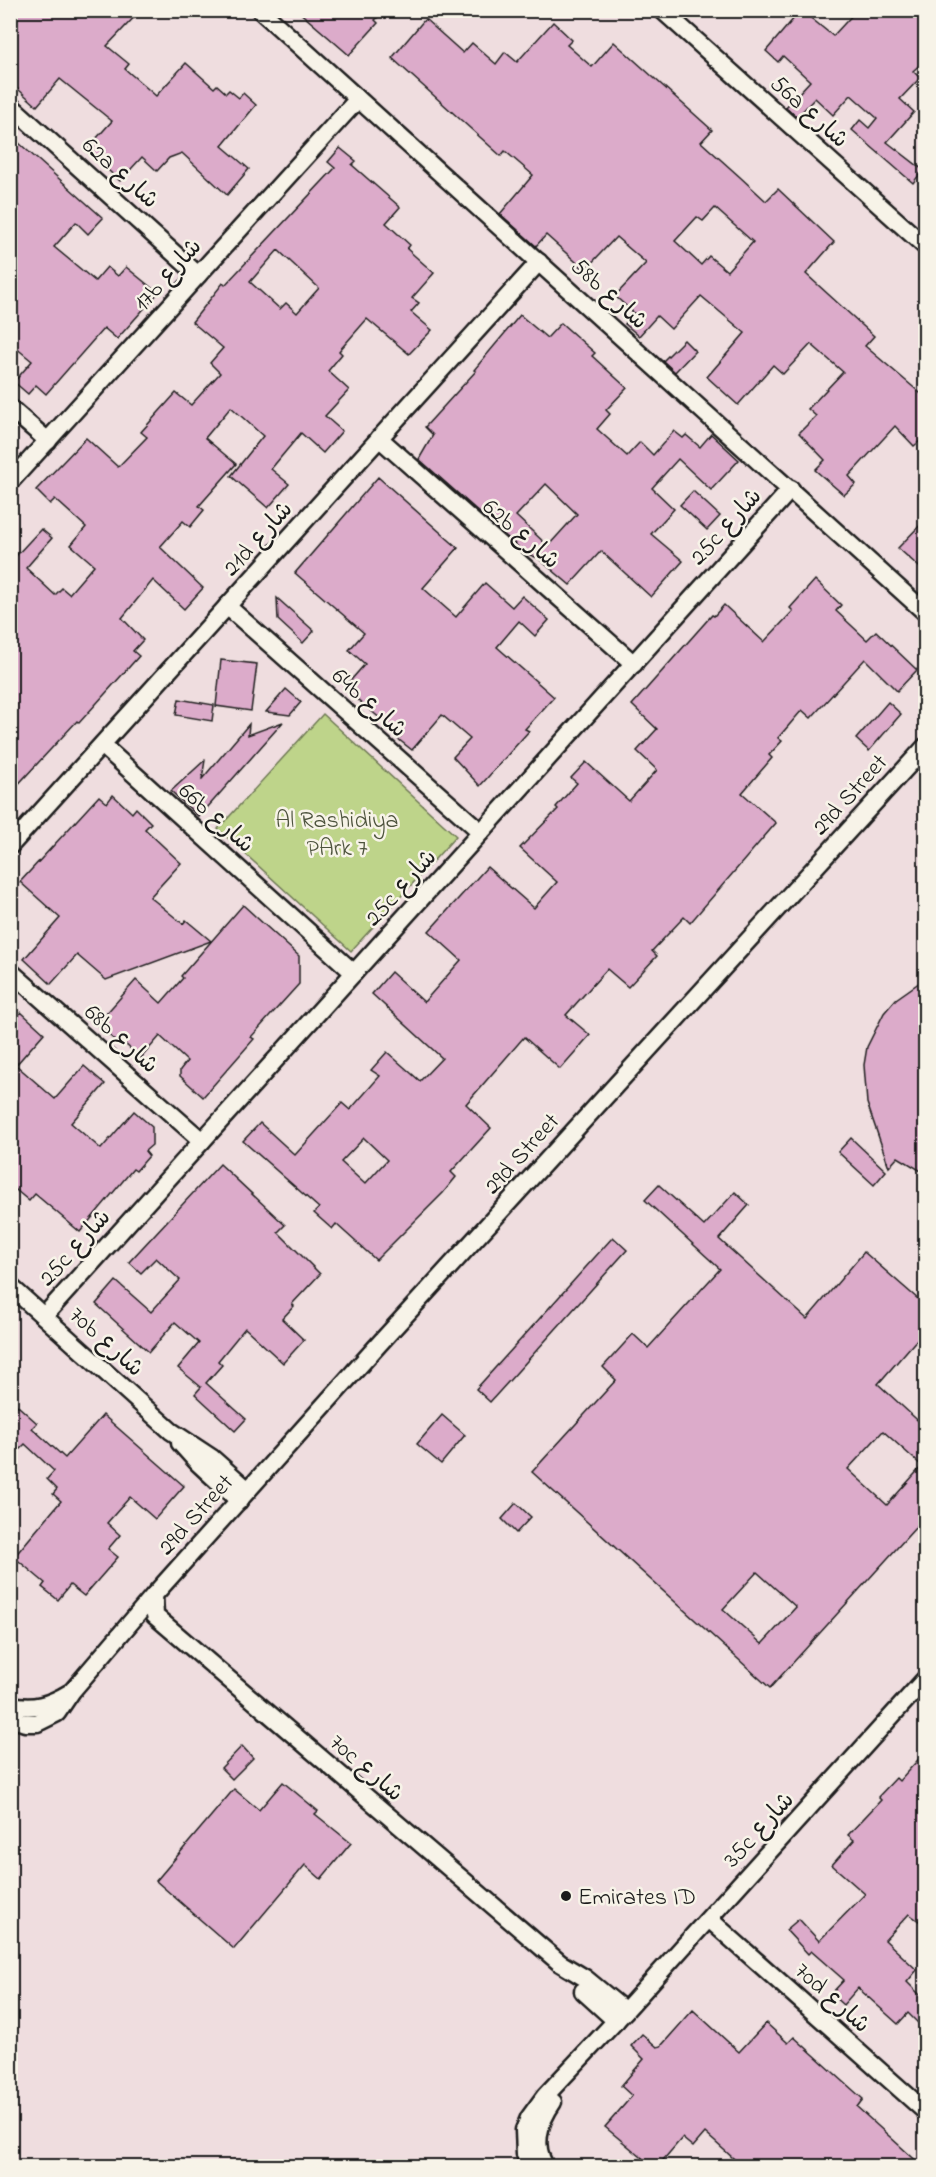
<svg xmlns="http://www.w3.org/2000/svg" width="936" height="2177" font-family="'Indie Flower','Playpen Sans Arabic',sans-serif">
	<style>
		.green { fill: #bed48a; stroke: #6d7853; stroke-width: 1.5 }
		.building { fill: #dcabca; stroke: #1c1c1c; stroke-width: 1.5; fill-rule: evenodd }
		.lines { fill: none; stroke-linecap: round; stroke-linejoin: round }
		.street-casing { stroke: #1c1c1c; stroke-width: 21 }
		.street { stroke: #f7f3e8; stroke-width: 16 }
		.poi-dot { fill: #1c1c1c; stroke: #f7f3e8; stroke-width: 2 }
		.labels { text-anchor: middle; stroke-width: 5; stroke-linejoin: round; paint-order: stroke }
		.street-label { font-size: 24px; fill: #1c1c1c; stroke: #f7f3e8 }
		.park-label { font-size: 24px; fill: #4d533d; stroke: #f7f3e8 }
		.poi-label { font-size: 24px; fill: #1c1c1c; stroke: #f7f3e8; text-anchor: start }
	</style>
	<rect width="100%" height="100%" fill="#efdddf"/>
	<filter id="ink" filterUnits="userSpaceOnUse"><feTurbulence type="fractalNoise" baseFrequency=".0167" numOctaves="2"/><feDisplacementMap in="SourceGraphic" scale="12" xChannelSelector="R" yChannelSelector="G"/><feConvolveMatrix kernelMatrix="1 2 1 2 8 2 1 2 1" color-interpolation-filters="sRGB"/></filter>
	<g filter="url(#ink)">
		<path class="green" d="M323 714 456 836 351 951 218 829Z"/>
		<g class="building">
			<path d="M10 10H141L107 46 129 64 125 69 156 96 186 63 214 88 217 85 226 93 229 90 239 98 243 93 256 105 222 146 249 169 227 195 182 153 169 158 157 171 142 157 120 181 86 150 112 121 60 79 37 106 10 82Z"/>
			<path d="M297 10H385L375 20 378 23 349 55Z"/>
			<path d="M801 10 833 36 857 10H926V59L913 71 920 78 900 99 914 112 887 142 923 170 913 183 852 130 860 120 869 128 877 118 851 95 833 115 815 98 797 117 786 107 810 81 783 56 778 62 766 51Z"/>
			<path d="M425 19 463 53 472 43 496 64 505 52 517 62 553 22 572 40 567 45 592 67 614 42 712 130 701 142 740 177 766 201 778 189 834 242 806 274 874 336 865 346 926 398V436L914 446 895 426 849 476 856 484 844 495 815 470 825 460 799 433 816 416 808 409 843 372 811 344 783 374 773 365 738 405 707 377 745 333 701 296 671 329 657 316 639 336 625 324 634 313 615 296 646 263 616 237 585 270 546 235 536 246 500 214 533 175 505 151 501 156 392 58ZM715 208 753 242 727 271 709 256 701 265 675 241 697 217 703 221Z"/>
			<path d="M10 135 103 218 88 234 76 222 54 247 95 281 107 267 118 276 126 267 158 293 117 339 104 328 46 394 36 385 28 394 14 382 32 361 10 343Z"/>
			<path d="M340 148 356 161 352 165 400 207 386 223 410 245 407 249 434 273 412 298 419 303 411 312 432 330 409 354 367 319 339 351 342 354 328 371 349 390 325 416 342 431 323 453 301 433 271 469 289 484 268 508 231 476 263 436 231 407 205 438 236 464 199 506 204 510 190 527 183 521 160 547 203 588 184 609 153 580 122 618 143 640 133 651 139 656 79 723 77 721 10 793V553L15 557 41 529 52 538 26 568 55 595 62 588 69 594 94 565 71 545 86 527 55 499 50 504 36 490 86 438 118 467 147 437 141 432 176 393 191 405 220 373 210 363 223 348 192 322 223 283 225 285 335 168 328 162ZM278 250 319 288 297 313 286 303 280 309 250 282Z"/>
			<path d="M520 315 547 338 561 323 595 353 592 356 627 388 606 410 610 414 597 429 627 456 640 442 653 455 674 431 683 438 686 435 700 447 711 434 739 460 711 490 678 459 652 488 674 509 651 534 683 561 651 597 601 551 570 585 538 558 525 553 419 459 433 435 425 427 476 371 474 370ZM546 484 577 514 548 546 516 516Z"/>
			<path d="M684 340 695 351 675 372 663 361Z"/>
			<path d="M378 477 458 548 423 588 456 617 485 583 512 607 522 596 549 620 535 636 519 621 497 647 554 697 525 729 529 731 480 786 453 757 470 739 442 715 412 750 398 739 401 736 344 688 365 664 349 650 364 633 295 573Z"/>
			<path d="M693 491 720 516 707 530 680 505Z"/>
			<path d="M926 519V573L898 548Z"/>
			<path d="M815 580 841 605 836 611 867 640 876 631 917 670 897 691 865 659 811 718 802 710 778 738 782 741 769 755 772 758 742 793 776 823 690 923 684 917 652 951 657 956 628 987 607 969 566 1015 590 1035 560 1069 524 1037 466 1104 491 1128 451 1172 456 1177 443 1193 376 1260 336 1224 332 1229 314 1213 319 1208 243 1141 260 1123 295 1155 342 1103 350 1110 380 1076 371 1070 387 1052 420 1081 442 1058 372 994 391 972 424 1002 461 960 429 931 487 867 534 908 557 882 520 848 558 809 556 807 577 783 571 778 586 762 629 801 657 770 637 751 657 729 632 705 712 615 714 616 724 605 764 642 793 611 790 608ZM364 1138 387 1160 365 1184 341 1162Z"/>
			<path d="M277 598 314 631 303 643 278 620Z"/>
			<path d="M221 660 257 664 251 711 216 706Z"/>
			<path d="M286 689 301 702 290 715 266 712Z"/>
			<path d="M179 699 214 705 212 721 176 715Z"/>
			<path d="M888 702 901 714 869 751 856 739Z"/>
			<path d="M283 722 199 817 171 791 205 760 202 779 249 724 248 735Z"/>
			<path d="M113 795 132 813 136 808 151 823 145 829 181 863 150 897 183 924 186 920 211 941 106 980 77 955 51 984 24 959 60 918 20 882 99 796 107 803Z"/>
			<path d="M243 905 299 956V984L251 1037 254 1039 203 1097 180 1076V1070L187 1061 160 1036 141 1058 125 1044 122 1047 97 1024 136 980 161 1003 183 978 181 976Z"/>
			<path d="M926 978V1174L898 1157 889 1167 867 1103 864 1065 867 1047 884 1013 896 999Z"/>
			<path d="M21 1012 44 1033 16 1065 55 1099 84 1066 105 1084 71 1123 101 1149 134 1111 152 1127V1145L145 1151 149 1156 136 1171 133 1169 80 1232 35 1194 29 1201 10 1185V1024Z"/>
			<path d="M851 1138 886 1171 874 1185 838 1152Z"/>
			<path d="M220 1164 285 1225 278 1232 320 1274 292 1304 294 1306 282 1319 304 1340 283 1363 245 1328 218 1361 222 1365 206 1383 246 1419 235 1431 195 1394 201 1387 178 1368 199 1343 175 1322 149 1352 96 1304 116 1281 151 1312 180 1280 156 1258 141 1273 129 1262Z"/>
			<path d="M659 1185 704 1226 735 1192 749 1205 719 1239 807 1319 864 1252 926 1306V1329L878 1384 926 1428V1516L770 1688 532 1472 616 1380 603 1367 633 1334 648 1348 720 1269 645 1200ZM883 1431 922 1466 887 1505 848 1469ZM757 1572 796 1607 762 1644 723 1609Z"/>
			<path d="M613 1237 627 1250 490 1402 476 1389Z"/>
			<path d="M10 1399 37 1423 32 1428 65 1458 103 1415 184 1486 155 1519 130 1497 107 1523 120 1535 108 1549 118 1557 84 1596 70 1585 58 1600 42 1587 45 1583 14 1557 61 1501 53 1494 57 1489 47 1479 54 1471 25 1444 10 1459Z"/>
			<path d="M442 1415 465 1435 441 1464 417 1444Z"/>
			<path d="M516 1503 531 1517 516 1533 502 1519Z"/>
			<path d="M242 1746 253 1758 232 1779 221 1768Z"/>
			<path d="M926 1751V1926L909 1914 885 1940 917 1970 907 1982 926 2001V2031L908 2013 898 2024 858 1988 843 2005 831 1994 844 1980 811 1951 808 1954 786 1930 799 1919 819 1941 865 1894 832 1865 854 1840 848 1835 881 1800 878 1797 896 1778 899 1781Z"/>
			<path d="M283 1782 318 1811 315 1814 351 1843 321 1879 305 1865 234 1949 156 1881 234 1789 259 1810Z"/>
			<path d="M693 2010 739 2052 766 2023 788 2043 794 2037 863 2099 857 2107 922 2166H742L705 2133 693 2147 682 2138 658 2166H652L605 2127 632 2096 621 2086 644 2059 631 2046 642 2034 657 2047 661 2046Z"/>
		</g>
		<g class="lines">
			<defs>
				<g id="street">
					<path d="M260 10 926 613"/>
					<path d="M662 10 926 247"/>
					<path d="M10 105 198 275"/>
					<path d="M10 408 48 441"/>
					<path d="M379 438 634 664"/>
					<path d="M10 482 358 99"/>
					<path d="M227 606 481 832"/>
					<path d="M102 745 354 973"/>
					<path d="M10 846 539 262"/>
					<path d="M10 971 202 1141"/>
					<path d="M10 1286 171 1431 212 1458 248 1490"/>
					<path d="M44 1316 791 489"/>
					<path d="M180 1443 198 1463 239 1501"/>
					<path d="M10 1704C32 1711 51 1704 69 1693"/>
					<path d="M10 1718 25 1723H37L57 1713 72 1691 154 1595"/>
					<path d="M709 1919 926 2112"/>
					<path d="M583 1991 616 2021"/>
					<path d="M625 2011 585 1978 560 1963 155 1616 154 1595 379 1344 926 746"/>
					<path d="M530 2166 525 2154 524 2130 529 2118 545 2096 625 2011 926 1678"/>
					<path d="M545 2166C532 2144 539 2122 553 2102"/>
				</g>
			</defs>
			<use href="#street" class="street-casing"/>
			<use href="#street" class="street"/>
		</g>
	</g>
	<circle class="poi-dot" cx="566" cy="1896" r="6"/>
	<g class="labels">
		<g class="street-label">
			<text transform="translate(810 111) rotate(42)" y="8">56a شارع</text>
			<text transform="translate(121 172) rotate(42)" y="8">62a شارع</text>
			<text transform="translate(167 274) rotate(-48)" y="8">17b شارع</text>
			<text transform="translate(610 293) rotate(42)" y="8">58b شارع</text>
			<text transform="translate(725 526) rotate(-48)" y="8">25c شارع</text>
			<text transform="translate(522 533) rotate(41)" y="8">62b شارع</text>
			<text transform="translate(257 538) rotate(-48)" y="8">21d شارع</text>
			<text transform="translate(370 702) rotate(42)" y="8">64b شارع</text>
			<text transform="translate(849 794) rotate(-48)" y="8">29d Street</text>
			<text transform="translate(217 817) rotate(42)" y="8">66b شارع</text>
			<text transform="translate(400 887) rotate(-48)" y="8">25c شارع</text>
			<text transform="translate(122 1038) rotate(42)" y="8">68b شارع</text>
			<text transform="translate(521 1153) rotate(-48)" y="8">29d Street</text>
			<text transform="translate(74 1247) rotate(-48)" y="8">25c شارع</text>
			<text transform="translate(107 1341) rotate(42)" y="8">70b شارع</text>
			<text transform="translate(195 1514) rotate(-48)" y="8">29d Street</text>
			<text transform="translate(367 1767) rotate(41)" y="8">70c شارع</text>
			<text transform="translate(758 1829) rotate(-48)" y="8">35c شارع</text>
			<text transform="translate(833 1997) rotate(42)" y="8">70d شارع</text>
		</g>
		<g class="park-label">
			<text x="337" y="827">Al Rashidiya<tspan x="337" dy="28">PArk 7</tspan></text>
		</g>
		<g class="poi-label">
			<text x="578" y="1904">Emirates ID</text>
		</g>
	</g>
	<rect width="936" height="2177" fill="none" stroke="#f7f3e8" stroke-width="36"/>
	<rect x="18" y="18" width="900" height="2141" fill="none" stroke="#1c1c1c" stroke-width="2" filter="url(#ink)"/>
</svg>
